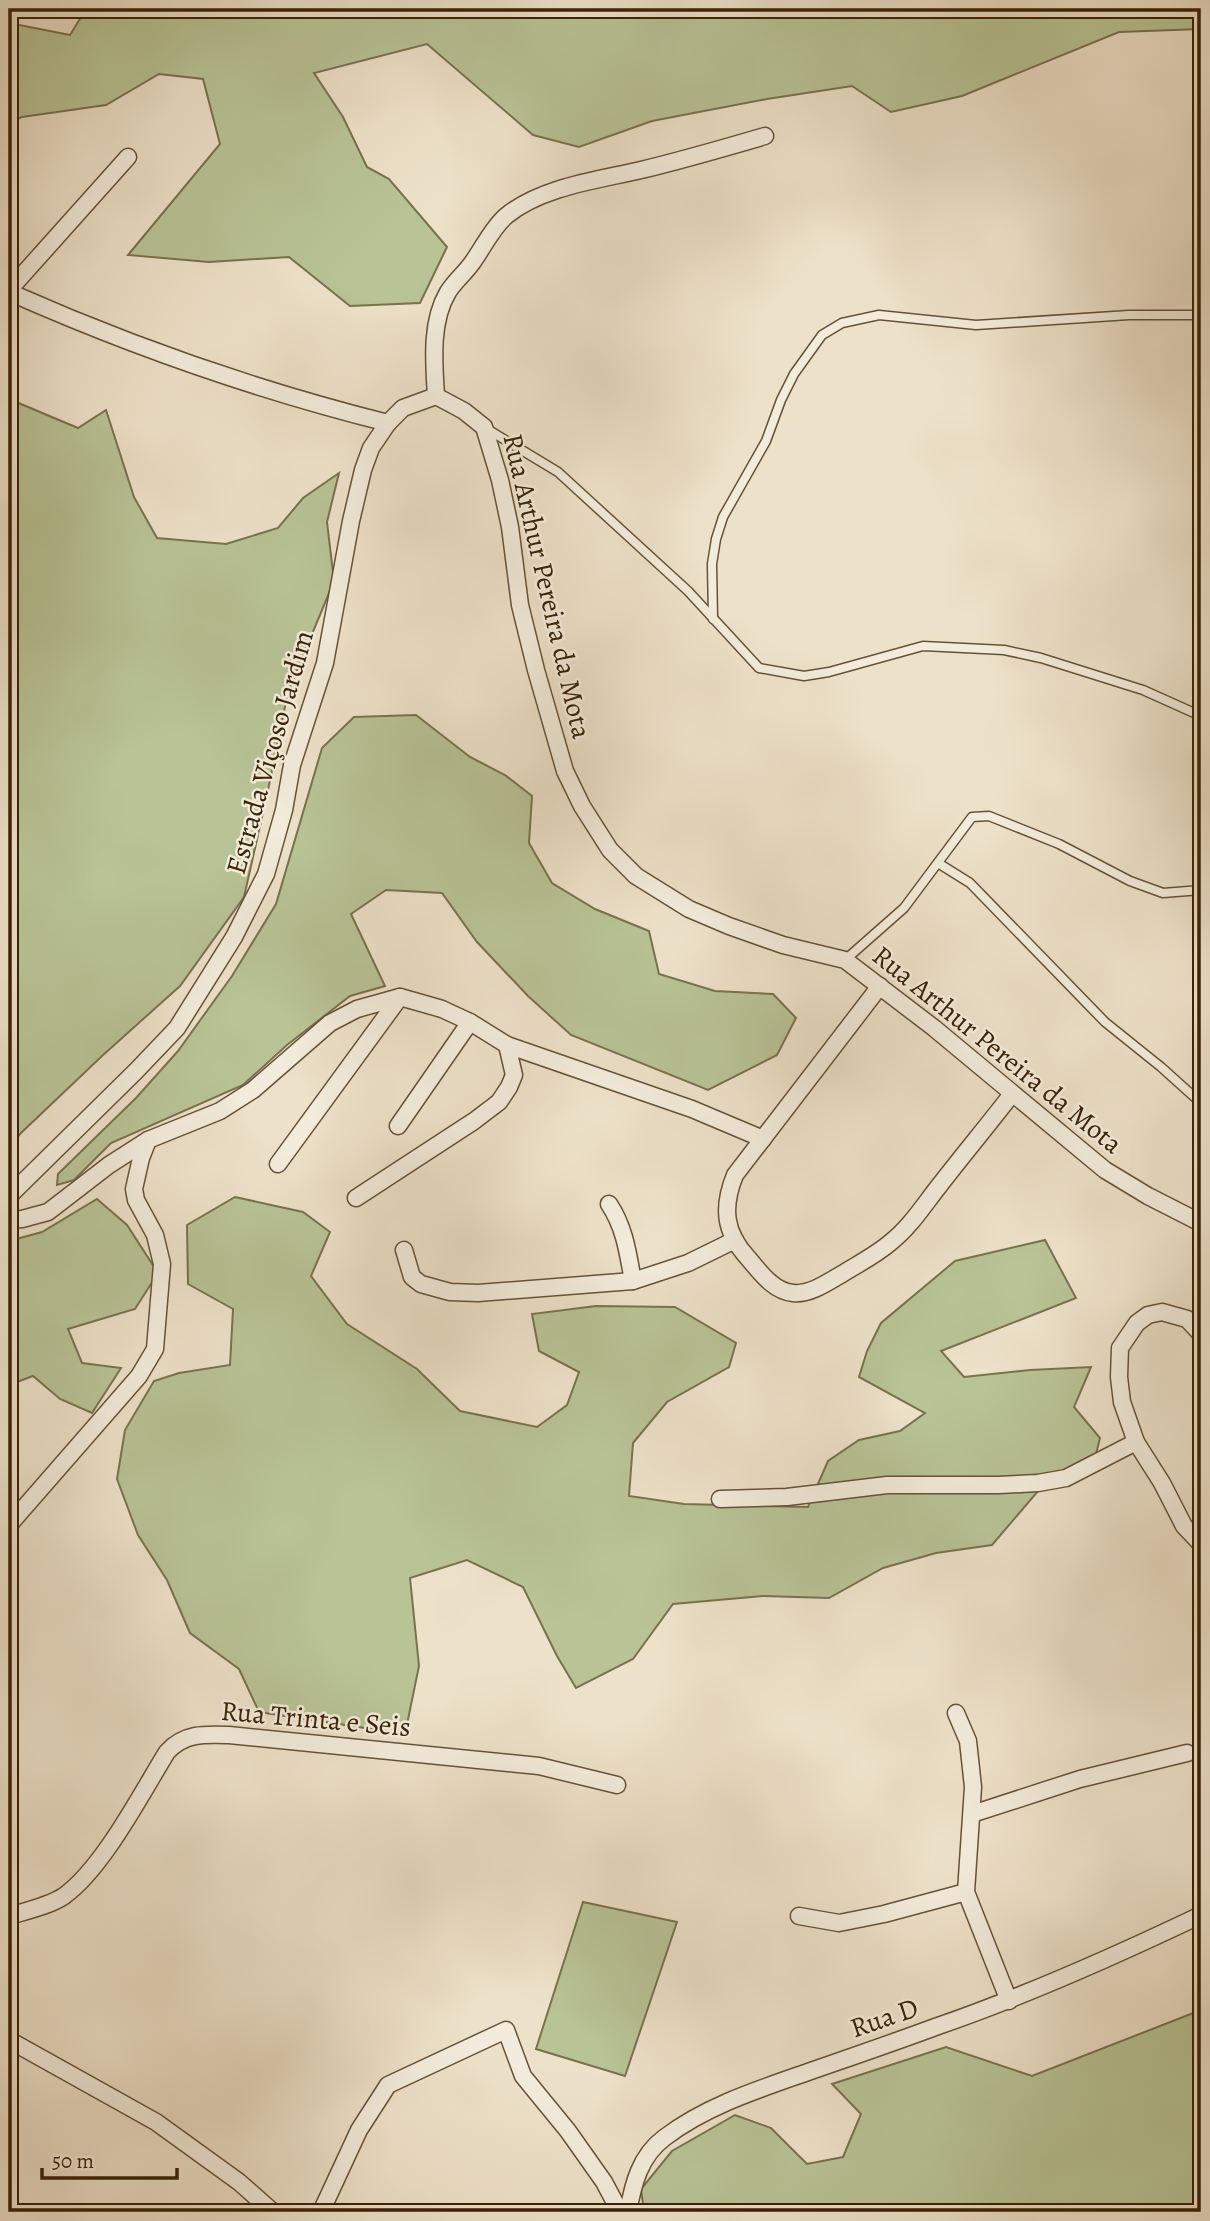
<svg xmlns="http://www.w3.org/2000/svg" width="1210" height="2221" font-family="Alegreya,serif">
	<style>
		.green { fill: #b8c396; stroke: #79724e; stroke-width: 2 }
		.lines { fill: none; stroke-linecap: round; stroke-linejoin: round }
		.lane-casing { stroke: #675236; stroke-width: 11 }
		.street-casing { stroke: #675236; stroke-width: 19 }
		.lane { stroke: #f3ecdc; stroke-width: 8 }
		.street { stroke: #f3ecdc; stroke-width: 16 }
		.labels { text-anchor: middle; stroke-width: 5; stroke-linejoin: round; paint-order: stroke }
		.street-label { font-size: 28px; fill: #3a2205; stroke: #f3ecdc }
	</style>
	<rect width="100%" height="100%" fill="#ede1c9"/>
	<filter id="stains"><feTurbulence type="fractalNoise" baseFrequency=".00286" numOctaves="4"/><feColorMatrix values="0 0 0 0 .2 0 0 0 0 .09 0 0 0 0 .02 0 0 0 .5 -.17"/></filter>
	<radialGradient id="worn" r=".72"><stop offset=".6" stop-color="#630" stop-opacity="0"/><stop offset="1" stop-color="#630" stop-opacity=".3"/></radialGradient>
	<g class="green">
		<path d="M86 9H1201V29L1119 32 962 96 891 112 852 86 767 99 652 121 579 147 533 135 427 44 314 73 343 117 367 167 389 179 447 247 420 303 350 306 289 257 209 262 128 255 220 144 203 79 159 74 106 105 22 117 9 122V23L70 35Z"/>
		<path d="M9 399 78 428 106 410 134 497 157 538 226 544 278 528 303 498 339 473 327 522 334 581 288 692 267 795 244 897 180 986 102 1056 21 1133 9 1148Z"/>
		<path d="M416 715 470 757 505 775 532 796 529 843 552 883 595 909 649 931 659 974 715 991 773 994 796 1018 777 1055 708 1090 571 1035 528 996 477 942 442 893 386 890 351 914 385 986 350 996 287 1045 243 1085 111 1143 74 1180 57 1185 58 1174 136 1098 178 1051 232 976 276 904 322 748 354 717Z"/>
		<path d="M235 1197 303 1212 330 1232 311 1276 347 1324 417 1369 460 1411 537 1427 567 1405 579 1372 539 1351 532 1314 596 1306 675 1307 736 1343 729 1367 667 1402 633 1443 629 1496 684 1504 808 1507 828 1461 859 1440 900 1431 925 1413 859 1377 867 1351 881 1323 955 1261 1045 1240 1076 1298 941 1351 964 1377 1030 1370 1091 1367 1074 1407 1100 1438 1095 1458 1044 1484 992 1545 936 1553 883 1568 829 1598 763 1596 673 1604 633 1659 576 1688 557 1656 523 1587 467 1560 410 1578 419 1666 405 1734 259 1712 239 1669 190 1633 167 1580 138 1535 117 1479 125 1430 154 1381 179 1373 230 1365 233 1309 188 1284 187 1225Z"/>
		<path d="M97 1199 127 1225 158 1273 135 1309 68 1329 82 1363 121 1368 92 1413 60 1399 33 1376 9 1385V1241L42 1232Z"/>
		<path d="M583 1902 677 1922 625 2076 536 2049Z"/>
		<path d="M1201 2010V2212H644L641 2189 672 2151 735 2115 771 2128 807 2164 843 2157 861 2114 832 2084 946 2047 1032 2076Z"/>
	</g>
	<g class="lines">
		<defs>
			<g id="lane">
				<path d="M487 429 558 472 688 591 759 668 804 676 829 672 923 646 1004 650 1041 658 1143 690 1201 716"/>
				<path d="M713 619 712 564 716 539 723 517 766 441 781 400 794 374 822 335 842 323 879 315 976 325 1129 315H1201"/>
				<path d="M938 863 970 883 1105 1022 1161 1067 1201 1103"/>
				<path d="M845 960 904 908 972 817 989 816 1059 844 1130 881 1163 893 1201 890"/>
			</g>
			<g id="street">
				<path d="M9 290 128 157"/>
				<path d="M9 292C133 347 256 390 388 423"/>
				<path d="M436 396 464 411 484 427 500 480 510 527 520 605 536 670 565 771 582 806 610 850 636 876 689 909 729 926 783 945 845 960 934 1028 1105 1170 1148 1196 1201 1223"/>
				<path d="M436 396C434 363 430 322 448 292 455 281 465 273 472 263 483 248 492 228 506 216 541 187 598 180 641 170 683 160 724 148 765 136"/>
				<path d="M880 986 735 1175C722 1207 724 1232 748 1258 760 1272 773 1291 793 1293 810 1295 828 1282 842 1274 858 1264 876 1255 891 1242 910 1227 924 1205 939 1186 963 1155 988 1125 1012 1094"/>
				<path d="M507 1045 692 1109 763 1139"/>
				<path d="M398 1126 470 1022"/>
				<path d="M278 1164 400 997"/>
				<path d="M9 1196 136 1071 177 1028 234 937 266 874 284 810 292 765 325 663 351 521 363 470 371 448 388 423 403 408 436 396"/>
				<path d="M609 1204C625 1228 628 1254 633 1281"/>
				<path d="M9 1220 22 1219 48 1212 109 1165 148 1140 220 1111 253 1090 330 1023 357 1009 400 997 442 1009 470 1022 507 1045 514 1075 509 1087 499 1102 474 1121 356 1198"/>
				<path d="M404 1250 412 1277 421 1284 450 1292 478 1293 633 1281 688 1263 735 1240"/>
				<path d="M1201 1334 1187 1319 1162 1312 1148 1315 1137 1323 1120 1348 1119 1377 1122 1402 1136 1442 1162 1483 1184 1526 1201 1544"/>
				<path d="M720 1499 787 1497 887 1485H999L1038 1483 1066 1478 1136 1442"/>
				<path d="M9 1525 139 1376 155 1349 162 1264 155 1235 136 1200 134 1189 141 1158 148 1140"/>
				<path d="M956 1713 968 1741 973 1787 966 1892 1009 2001"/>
				<path d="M972 1814 1080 1779 1187 1753"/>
				<path d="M9 1916C26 1911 49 1906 64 1896 103 1868 141 1794 167 1752 184 1733 204 1734 229 1735L539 1766 617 1785"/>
				<path d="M799 1916 839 1923 884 1914 966 1892"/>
				<path d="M9 2040 156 2122 239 2182 273 2212"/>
				<path d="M321 2212 359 2130 388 2085 506 2030 523 2076 568 2131 604 2182 620 2212"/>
				<path d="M628 2212C633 2184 640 2156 664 2138 706 2106 759 2089 808 2072 851 2057 895 2042 938 2026 1028 1995 1115 1956 1201 1915"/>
			</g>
		</defs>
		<use href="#lane" class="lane-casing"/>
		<use href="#street" class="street-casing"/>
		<use href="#lane" class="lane"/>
		<use href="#street" class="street"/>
	</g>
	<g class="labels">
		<g class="street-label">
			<text transform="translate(548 586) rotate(77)" y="10">Rua Arthur Pereira da Mota</text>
			<text transform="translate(269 752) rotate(-74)" y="10">Estrada Viçoso Jardim</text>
			<text transform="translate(998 1049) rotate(39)" y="10">Rua Arthur Pereira da Mota</text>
			<text transform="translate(316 1718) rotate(5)" y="10">Rua Trinta e Seis</text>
			<text transform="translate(884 2017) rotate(-19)" y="10">Rua D</text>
		</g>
	</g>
	<rect width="1210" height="2221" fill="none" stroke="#ede1c9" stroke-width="35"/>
	<rect x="10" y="10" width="1189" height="2200" fill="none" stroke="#3a2205" stroke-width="3.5"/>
	<rect x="18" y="18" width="1175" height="2186" fill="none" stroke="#3a2205" stroke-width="2"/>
	<path d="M42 2168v10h135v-10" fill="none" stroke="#3a2205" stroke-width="3.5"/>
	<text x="52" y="2168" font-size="21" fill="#3a2205" stroke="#f3ecdc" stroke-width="5" paint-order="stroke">50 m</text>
	<rect width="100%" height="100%" filter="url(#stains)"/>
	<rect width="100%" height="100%" fill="url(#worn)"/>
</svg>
